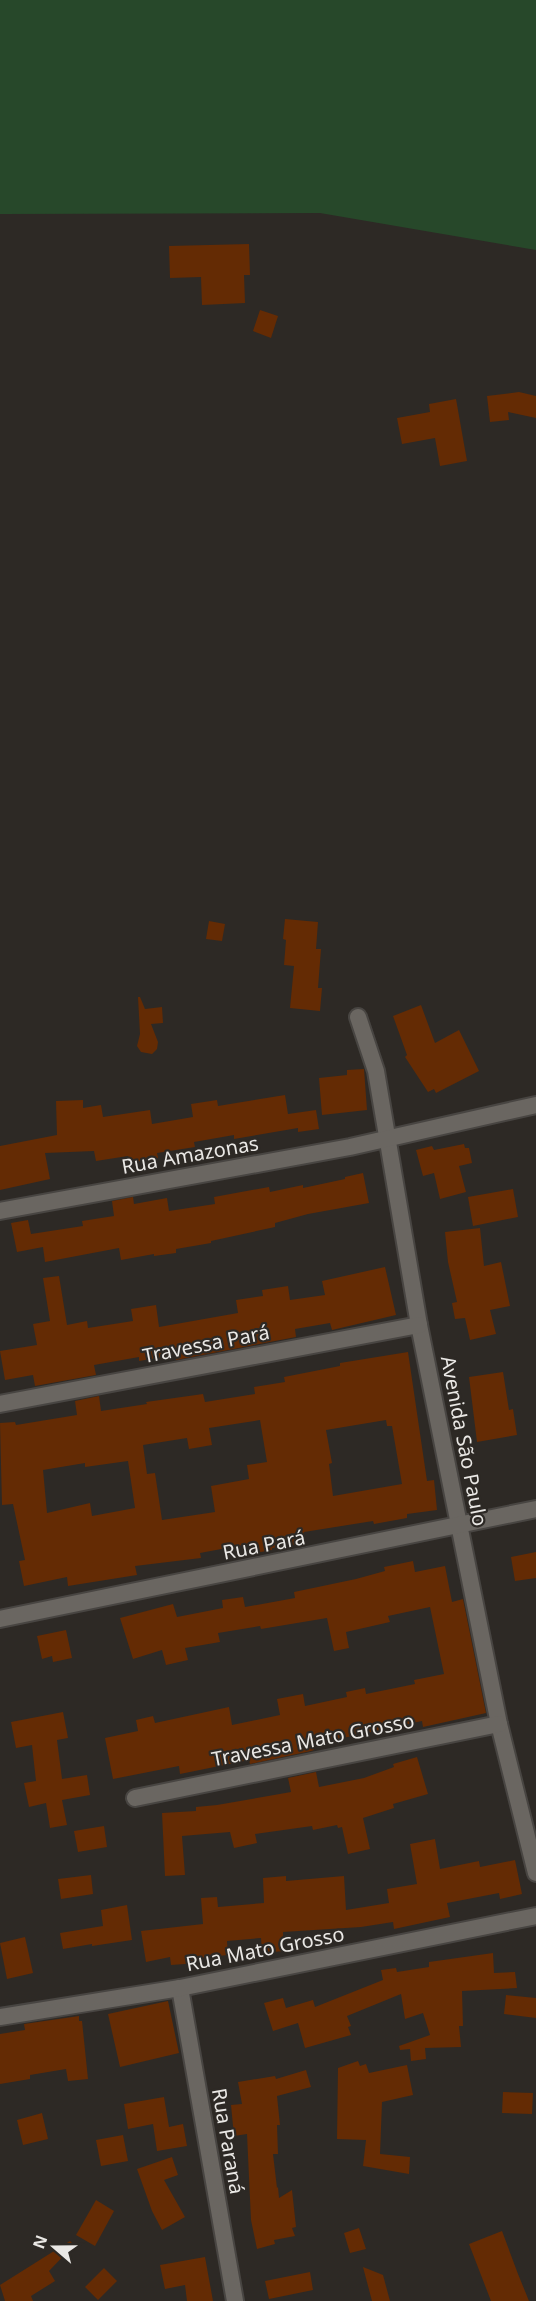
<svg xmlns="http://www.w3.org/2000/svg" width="536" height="2301" font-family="'Noto Sans',sans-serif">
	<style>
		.green { fill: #27482a }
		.building { fill: #642b04; fill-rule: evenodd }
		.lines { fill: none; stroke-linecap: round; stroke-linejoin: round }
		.minor-casing { stroke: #484542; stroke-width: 20 }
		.tertiary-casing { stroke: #484542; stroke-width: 20 }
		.minor { stroke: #6a6661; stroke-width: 16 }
		.tertiary { stroke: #6a6661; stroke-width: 16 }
		.labels { text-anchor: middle; stroke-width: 4.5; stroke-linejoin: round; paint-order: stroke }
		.street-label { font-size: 20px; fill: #eae8e5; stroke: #2d2925 }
	</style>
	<rect width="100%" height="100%" fill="#2d2925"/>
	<path class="green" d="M0 0H536V250L320 213 0 214Z"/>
	<g class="building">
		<path d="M249 244 250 275H244L245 303 202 305 201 277 170 278 169 246Z"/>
		<path d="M260 310 278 316 271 338 253 331Z"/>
		<path d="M519 392 536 396V418L508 412 509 420 490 422 487 396Z"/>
		<path d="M456 399 467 461 440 466 435 438 402 444 397 418 430 412 429 404Z"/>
		<path d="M285 919 318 922 316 949H321L318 988H322L320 1011 290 1008 294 966 284 965 286 940 283 939Z"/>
		<path d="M209 921 225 924 222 941 206 939Z"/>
		<path d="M138 997H140L145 1009 162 1007 163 1023 151 1024 158 1042 157 1049 152 1054 141 1052 137 1046 140 1034Z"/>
		<path d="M421 1005 435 1043 459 1030 479 1071 436 1093 434 1089 428 1092 405 1057 407 1055 393 1016Z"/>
		<path d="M364 1069 367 1110 322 1115 319 1078 347 1075V1070Z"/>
		<path d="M285 1095 288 1114 316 1110 319 1129 298 1132V1128L234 1139V1135L194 1142 195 1147 157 1153 158 1158 129 1163 128 1156 96 1161 94 1151 45 1153 50 1179 0 1190V1146L57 1135 56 1101 83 1100V1108L101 1105 103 1117 150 1110 152 1124 193 1117 191 1104 217 1100 218 1106Z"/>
		<path d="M464 1144 465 1148H469L472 1163 459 1166 466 1192 440 1199 434 1173 423 1176 416 1150 432 1146 434 1150Z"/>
		<path d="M363 1173 369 1203 308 1214 275 1223V1227L211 1241V1243L176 1249V1253L154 1256V1254L121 1260 119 1248 45 1262 43 1247 17 1252 11 1223 28 1220 31 1234 83 1226 82 1221 114 1216 112 1201 133 1197 134 1204 167 1198 169 1211 215 1204 214 1197 269 1187 270 1192 303 1185V1188L345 1179V1177Z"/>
		<path d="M513 1189 518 1217 473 1226 468 1197Z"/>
		<path d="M480 1228 484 1266 501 1262 510 1306 490 1310 496 1334 470 1340 465 1318 455 1319 452 1303 457 1302 448 1262 445 1232Z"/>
		<path d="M385 1267 396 1315 332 1330 330 1323 295 1329 296 1337 176 1360 175 1355 139 1361V1357L94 1365 96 1375 68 1380 35 1386 33 1375 5 1380 0 1351 37 1345 33 1324 50 1321 43 1278 59 1276 67 1325 87 1321 88 1328 133 1321 131 1309 156 1305 159 1327 238 1313 236 1300 263 1296 262 1290 288 1286 290 1300 325 1295 322 1281Z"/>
		<path d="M408 1352 427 1481 434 1480 437 1510 407 1514V1518L374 1524 373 1521 304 1532 305 1543 272 1548V1550L250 1554 248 1544 200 1553 201 1558 135 1566 137 1575 68 1586 67 1577 24 1586 19 1561 25 1560 13 1504 2 1505 0 1423 15 1422 16 1425 77 1415 75 1401 99 1396 101 1411 147 1404 146 1402 203 1394 205 1402 255 1394 254 1387 285 1382 284 1377 340 1366V1363ZM260 1420 267 1462 247 1465 249 1479 211 1486 215 1512 162 1520 155 1473 147 1474 143 1445 187 1438 189 1449 212 1445 209 1428ZM386 1420 387 1426H392L402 1484 333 1496 329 1464 332 1463 326 1430ZM128 1461 135 1508 92 1516 90 1503 47 1513 43 1470 85 1463V1467Z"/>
		<path d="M503 1372 509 1410 513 1409 517 1435 477 1442 469 1377Z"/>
		<path d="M536 1552V1578L515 1581 511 1557Z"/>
		<path d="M413 1561 415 1572 445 1566 452 1602 463 1599 486 1713 423 1727 422 1721 343 1738 313 1745 314 1750 311 1751 250 1764 249 1760 180 1774 179 1766 113 1779 105 1738 138 1731 136 1720 153 1716 155 1723 229 1707 232 1725 280 1715 277 1699 303 1694 305 1706 347 1697 346 1692 365 1688 366 1694 415 1684 414 1680 444 1674 430 1607 388 1616 390 1622 346 1632 349 1648 334 1651 327 1618 261 1629 260 1626 218 1633 220 1642 185 1648 188 1660 166 1665 162 1650 133 1659 120 1618 173 1604 177 1617 223 1608 222 1600 243 1597 245 1607 295 1598 294 1592 356 1579 385 1571 384 1567Z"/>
		<path d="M66 1630 72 1658 53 1662 52 1656 42 1659 37 1636Z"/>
		<path d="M63 1712 68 1738 57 1740 62 1779 87 1775 90 1795 62 1800 67 1825 50 1828 46 1803 29 1807 24 1783 36 1781 32 1745 16 1748 11 1722Z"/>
		<path d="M417 1757 428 1794 393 1804 394 1808 363 1818 370 1849 348 1854 342 1827 338 1828 337 1825 313 1830 312 1826 255 1834 257 1843 234 1848 230 1832 182 1836 185 1875 165 1876 162 1813 196 1811V1807L217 1805 291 1792 288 1778 316 1772 319 1787 364 1778 394 1767 393 1764Z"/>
		<path d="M104 1826 107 1847 78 1852 74 1831Z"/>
		<path d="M435 1839 440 1869 479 1861 480 1867 515 1860 522 1894 500 1899 499 1893 447 1903 450 1917 394 1929 393 1922 361 1927 283 1932 284 1951 262 1953 261 1938 227 1941 228 1955 198 1958 199 1963 171 1965 170 1957 146 1962 141 1931 203 1924 201 1898 217 1897 218 1907 264 1903 263 1878 286 1876V1881L344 1876 346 1910 389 1903 387 1889 417 1884 410 1844Z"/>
		<path d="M91 1875 93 1894 61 1899 58 1879Z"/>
		<path d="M127 1905 132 1940 92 1946V1944L63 1949 60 1933 103 1926 101 1910Z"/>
		<path d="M25 1937 33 1973 7 1979 0 1943Z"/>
		<path d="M493 1953 494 1973 515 1972 517 1988 462 1991 463 2026H459L461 2047 425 2048 426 2059 411 2061 410 2049 400 2050 399 2046 430 2035 423 2013 405 2019 401 1994 347 2016 351 2026 348 2027 351 2035 305 2048 298 2023 273 2031 264 2003 283 1998 286 2008 313 2000 315 2007 383 1980 381 1970 396 1968 397 1972 429 1967V1962Z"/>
		<path d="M506 1995 536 1998V2018L504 2014Z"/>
		<path d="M168 2001 179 2053 120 2067 108 2014Z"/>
		<path d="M79 2016V2021H82L88 2079 68 2081 66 2069 30 2075V2079L0 2084V2034L25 2030 24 2024Z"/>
		<path d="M358 2061 360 2066 366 2064 369 2073 407 2065 413 2095 382 2102 380 2154 410 2157 409 2174 363 2166 366 2140 337 2139 338 2068Z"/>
		<path d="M306 2070 311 2087 277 2096 280 2125H277L278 2154H273L277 2188 278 2187 279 2198 292 2190 296 2227 292 2228 295 2236 274 2240 275 2244 257 2249 251 2220 247 2134 234 2136 231 2105 242 2104 238 2082 275 2076 276 2079Z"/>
		<path d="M503 2092 533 2093 532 2114 502 2113Z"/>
		<path d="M164 2097 169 2127 183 2124 187 2146 157 2151 153 2124 128 2129 124 2104Z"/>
		<path d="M42 2113 48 2139 23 2145 17 2120Z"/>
		<path d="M123 2135 128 2161 101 2166 96 2140Z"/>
		<path d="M172 2157 178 2175 164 2180 185 2217 162 2230 152 2211 137 2169Z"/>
		<path d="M96 2200 114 2211 95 2246 76 2235Z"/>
		<path d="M359 2228 366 2249 350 2253 344 2233Z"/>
		<path d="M502 2231 518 2274 529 2301H491L469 2244Z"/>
		<path d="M70 2241 74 2245 49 2271 55 2281 31 2296 33 2301H5L0 2285Z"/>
		<path d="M205 2257 213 2301H187L185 2285 165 2289 160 2265Z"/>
		<path d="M363 2267 383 2275 390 2301H372Z"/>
		<path d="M104 2268 117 2281 98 2300 85 2287Z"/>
		<path d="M310 2272 313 2290 269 2299 265 2281Z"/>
	</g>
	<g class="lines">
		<defs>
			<g id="minor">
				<path d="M358 1017 376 1071 419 1325 499 1724 536 1873"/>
				<path d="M0 1211 350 1147 536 1105"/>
				<path d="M0 1404 419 1325"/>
				<path d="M0 1619 536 1509"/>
				<path d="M135 1798 499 1724"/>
				<path d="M180 1988 235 2301"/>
			</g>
			<path id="tertiary" d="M0 2017 180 1988 536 1916"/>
		</defs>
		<use href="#minor" class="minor-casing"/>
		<use href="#tertiary" class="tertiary-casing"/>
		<use href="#minor" class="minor"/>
		<use href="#tertiary" class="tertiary"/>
	</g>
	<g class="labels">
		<g class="street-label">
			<text transform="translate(190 1155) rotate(-10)" y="7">Rua Amazonas</text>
			<text transform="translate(206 1344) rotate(-11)" y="7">Travessa Pará</text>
			<text transform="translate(464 1441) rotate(79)" y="7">Avenida São Paulo</text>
			<text transform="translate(264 1545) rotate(-11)" y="7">Rua Pará</text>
			<text transform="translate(313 1740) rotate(-11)" y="7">Travessa Mato Grosso</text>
			<text transform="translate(265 1949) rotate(-11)" y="7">Rua Mato Grosso</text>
			<text transform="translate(228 2141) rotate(80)" y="7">Rua Paraná</text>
		</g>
	</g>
	<g transform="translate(54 2247) rotate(290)" stroke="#2d2925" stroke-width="4.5" paint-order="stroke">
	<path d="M0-4.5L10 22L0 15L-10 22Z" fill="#eae8e5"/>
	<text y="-9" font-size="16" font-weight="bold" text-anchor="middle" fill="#eae8e5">N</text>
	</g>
</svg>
